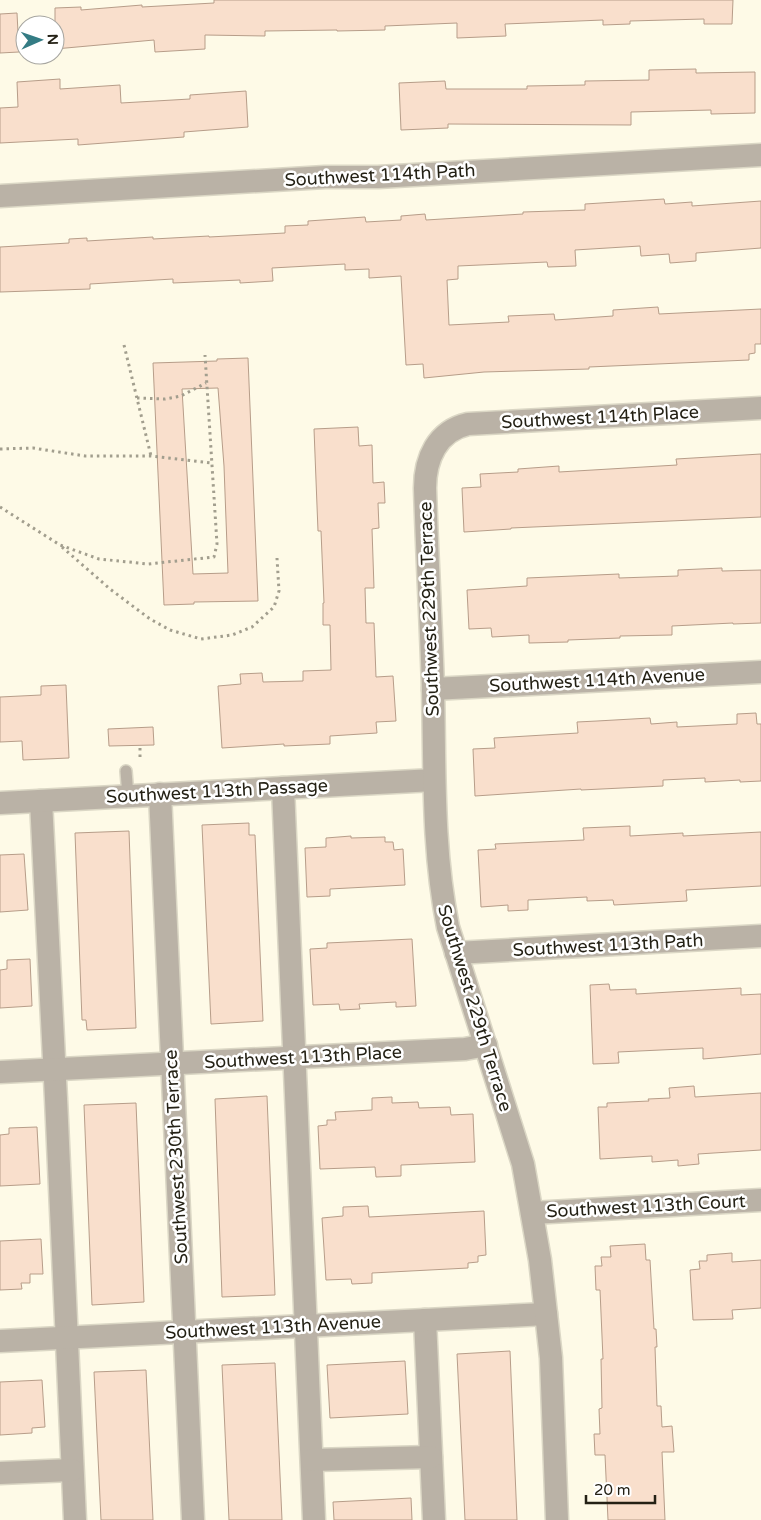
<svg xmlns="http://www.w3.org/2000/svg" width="761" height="1520" font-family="'Varela Round',sans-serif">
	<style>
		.building { fill: #f9dfcc; stroke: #b79d89; fill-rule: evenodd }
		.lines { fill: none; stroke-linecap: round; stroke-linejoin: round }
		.service-casing { stroke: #dbd7c5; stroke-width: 14 }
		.minor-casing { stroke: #dbd7c5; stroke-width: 25 }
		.path { stroke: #a29e8e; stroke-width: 3; stroke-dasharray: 2.5 4; stroke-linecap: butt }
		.service { stroke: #bab2a6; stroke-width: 11 }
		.minor { stroke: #bab2a6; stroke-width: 22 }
		.labels { text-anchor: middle; stroke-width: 5; stroke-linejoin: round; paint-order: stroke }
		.street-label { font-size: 18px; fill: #242115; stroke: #fff }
	</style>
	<rect width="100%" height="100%" fill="#fefae7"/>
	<g class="building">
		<path d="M214 0H733L732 24H704V19L630 21V24L603 25V20L505 24 506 36 457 38V23L385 26V30L337 31V30L265 31V36L205 35V49L155 52 154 40 55 49V8L81 7V10L142 5V7L214 3Z"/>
		<path d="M17 13 19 52 0 53V14Z"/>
		<path d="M696 69V73L755 72V113L711 114V110L631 112V125L448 124V128L401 130 399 83 445 81 446 89H527V86L585 85V81L649 80V70Z"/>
		<path d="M60 79V89L120 85 121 103 190 99V95L246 91 248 127 184 132V137L78 145V139L0 143V108L18 107 17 82Z"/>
		<path d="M664 199 665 204 692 202V206L761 201V248L696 253V261L670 263 669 254 641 256 640 246 575 250 576 266 548 267 547 262 458 266V279L447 280 449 325 509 322 508 316 554 314 555 320 613 316V310L658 307 659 314 761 309V344H755V353L749 354V360L589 367V369L484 372 424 378 423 364 406 365 401 276 369 278V269L345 270V264L272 268 273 281 240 283V280L173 283V279L90 284V289L0 292V247L69 243V239L87 238V241L153 237V239L209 236V237L285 233V226L308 225V221L365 217 366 222 401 220V216L425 214 426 220 523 214V212L585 210V204Z"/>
		<path d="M248 358 258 601 194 602V604L164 605 153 363 217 361V359ZM218 388 224 466 228 573 193 574 182 389Z"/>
		<path d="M358 427 359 446 372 445 373 483 384 482 385 503H378L379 528 372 529 374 588H365L366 623H374L376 677 393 676 396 721 376 722 377 733 330 736V744L284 746V744L222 748 218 686 241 684 240 674 262 673 263 682 303 681V671L331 670 330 625H323V603H324L321 531H318L314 429Z"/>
		<path d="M761 454V517L511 528V529L464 532 462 488 481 487 480 474 518 472V469L559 466V472L677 465 676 459Z"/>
		<path d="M722 568V571L761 570V623L733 624V623L672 626V635L620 636V638L568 640V642L529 643V635L492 637 491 628 469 629 467 590 527 586V578L619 574V578L678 576V570Z"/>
		<path d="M66 685 69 758 23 760 22 741 0 742V697L41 695V686Z"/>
		<path d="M756 713 757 724H761V781L740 782V780L705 782V778L663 780V786L581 790V789L475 796 473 749 495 748 494 738 578 733 577 722 597 721 650 718 651 724 677 722V727L737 724V714Z"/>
		<path d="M153 727 154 745 109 746 108 729Z"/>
		<path d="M249 823V835H255L263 1021 211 1024 202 825Z"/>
		<path d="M630 826V836L683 833V836L761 832V886L686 890 687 901 614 905 613 900 587 901V897L528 900V910L508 911V905L481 907 478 850 496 849 495 844 584 840 583 828Z"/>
		<path d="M129 831 136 1028 87 1030 86 1020H82L75 833Z"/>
		<path d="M351 836V838L385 837V842H393L394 850 403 849 405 885 330 889V896L307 897 305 848 326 847V838Z"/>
		<path d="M24 854 28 910 0 912V855Z"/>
		<path d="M412 939 416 1006 396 1007V1002L359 1004 360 1009 340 1010 339 1004 313 1005 310 949 327 948V943Z"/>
		<path d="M30 959 32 1006 0 1008V970L7 969V960Z"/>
		<path d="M609 984 610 990 636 989V994L741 988V995L761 994V1054L703 1059V1048L618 1052 619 1063 593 1064 590 985Z"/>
		<path d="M694 1086 695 1097 761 1093V1150L698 1154 699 1164 678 1166V1160L652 1162V1156L600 1159 598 1107H607V1103L649 1101 648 1099 670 1098 669 1088Z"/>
		<path d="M267 1096 275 1295 222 1297 215 1099Z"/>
		<path d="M392 1097V1103L418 1102 419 1108 450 1107 451 1115 473 1114 475 1162 401 1165V1176L376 1177 375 1167 320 1169 318 1126 327 1125V1120H336L335 1112 372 1110V1098Z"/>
		<path d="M136 1103 144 1302 92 1305 84 1105Z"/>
		<path d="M37 1127 40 1184 0 1186V1135L9 1134V1128Z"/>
		<path d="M368 1206 369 1217 484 1211 486 1255 478 1256V1262L468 1263V1268L372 1273V1283L352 1284 351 1279 326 1280 322 1218 343 1216V1207Z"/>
		<path d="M41 1239 43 1274H30V1283H21L22 1289 0 1290V1241Z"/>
		<path d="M645 1244 646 1260H650L654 1329H656L657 1347H655L657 1406H661L662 1427 672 1426 674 1452H662L665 1520H608L605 1455H595L594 1434H600L599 1409 602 1408 601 1359H603L600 1290H596L595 1266H602L601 1257H611L610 1246Z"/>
		<path d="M732 1253V1262L761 1260V1308L732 1310 733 1319 693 1320 690 1270 700 1269 699 1261H707V1255Z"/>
		<path d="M510 1351 517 1520H465L457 1354Z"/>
		<path d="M405 1361 408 1414 330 1418 327 1365Z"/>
		<path d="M275 1363 282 1520H229L222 1365Z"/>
		<path d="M146 1370 153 1520H101L94 1372Z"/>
		<path d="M42 1380 45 1427 32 1428V1433L0 1435V1382Z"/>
		<path d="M411 1498 412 1520H334L333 1502Z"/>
	</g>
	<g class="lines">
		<defs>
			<path id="service" d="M126 771 128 796"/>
			<g id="minor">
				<path d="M0 196 325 177H378L761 155"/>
				<path d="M433 689 761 672"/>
				<path d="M283 788 314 1520"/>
				<path d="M160 794 193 1520"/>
				<path d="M41 801 56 1099 75 1520"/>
				<path d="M0 803 434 780"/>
				<path d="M456 953 761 936"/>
				<path d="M0 1072 465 1049 486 1045"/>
				<path d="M532 1213 761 1200"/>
				<path d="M425 1320 434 1520"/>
				<path d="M0 1341 546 1314"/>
				<path d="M312 1460 431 1457"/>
				<path d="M0 1473 72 1470"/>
				<path d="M557 1520 551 1358 540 1260 523 1164 448 927C432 848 435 769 433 689 431 622 427 555 425 488 425 459 437 431 468 424L761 408"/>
			</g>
		</defs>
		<use href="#service" class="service-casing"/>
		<use href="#minor" class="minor-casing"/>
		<g class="path">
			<path d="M124 345 151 456"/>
			<path d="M137 398 165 399 181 396 206 383"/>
			<path d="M0 449 33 448 85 456H151L212 463"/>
			<path d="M0 507 60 545 99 559 148 564 214 557 217 544 205 355"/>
			<path d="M62 547 110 589 150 619 170 630 201 639 232 635 252 627 274 607 279 591 277 558"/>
			<path d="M140 748V760"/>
		</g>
		<use href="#service" class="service"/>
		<use href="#minor" class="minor"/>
	</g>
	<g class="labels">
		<g class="street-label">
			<text transform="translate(380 175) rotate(-3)" y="6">Southwest 114th Path</text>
			<text transform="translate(600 417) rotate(-3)" y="6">Southwest 114th Place</text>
			<text transform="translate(429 609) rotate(-92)" y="6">Southwest 229th Terrace</text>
			<text transform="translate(597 680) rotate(-3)" y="6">Southwest 114th Avenue</text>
			<text transform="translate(217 791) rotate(-3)" y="6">Southwest 113th Passage</text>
			<text transform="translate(608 945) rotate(-3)" y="6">Southwest 113th Path</text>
			<text transform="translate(475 1008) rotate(73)" y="6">Southwest 229th Terrace</text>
			<text transform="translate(303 1057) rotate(-3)" y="6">Southwest 113th Place</text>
			<text transform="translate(176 1157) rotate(-93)" y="6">Southwest 230th Terrace</text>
			<text transform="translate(646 1206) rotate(-3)" y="6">Southwest 113th Court</text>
			<text transform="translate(273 1327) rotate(-3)" y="6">Southwest 113th Avenue</text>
		</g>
	</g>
	<g transform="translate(40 40) rotate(88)"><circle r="24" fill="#ffffff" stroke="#a7a6a1"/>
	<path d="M0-4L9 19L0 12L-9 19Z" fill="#347c84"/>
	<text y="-8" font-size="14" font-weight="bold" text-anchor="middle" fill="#242115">N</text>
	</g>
	<path d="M586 1495v8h69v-8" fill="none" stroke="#242115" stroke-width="2.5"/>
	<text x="594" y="1495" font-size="15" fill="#242115" stroke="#ffffff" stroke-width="4" paint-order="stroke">20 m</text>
</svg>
